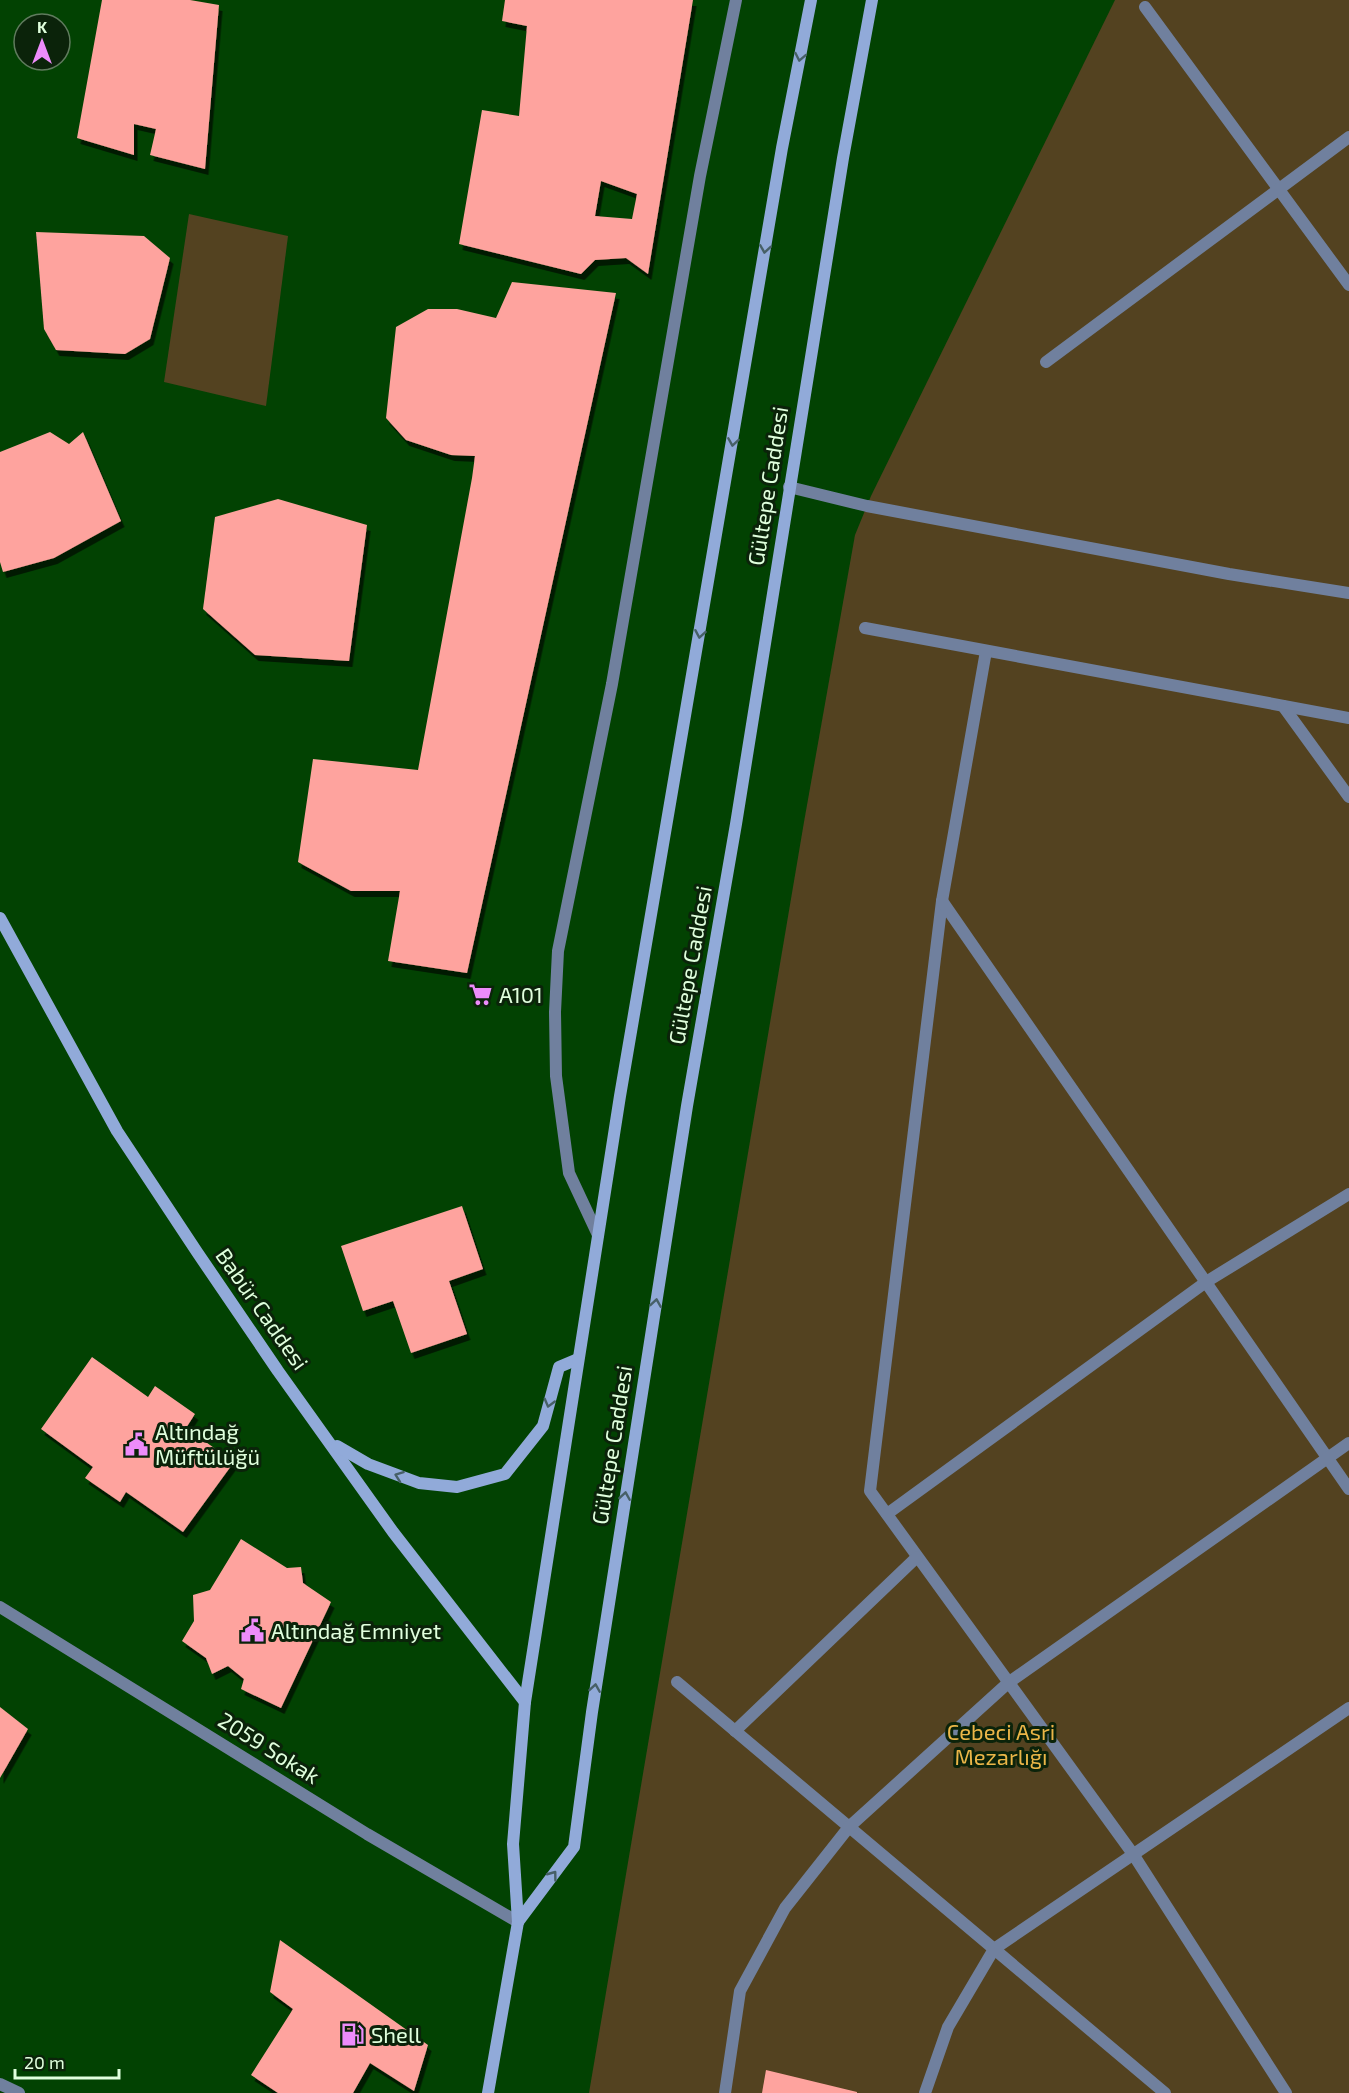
<svg xmlns="http://www.w3.org/2000/svg" width="1349" height="2093" font-family="'Exo 2',sans-serif">
	<style>
		.green { fill: #534220 }
		.building { fill: #fea39e; fill-rule: evenodd; filter: url(#shadow) }
		.lines { fill: none; stroke-linecap: round; stroke-linejoin: round }
		.service { stroke: #70809e; stroke-width: 12 }
		.minor { stroke: #70809e; stroke-width: 12 }
		.secondary { stroke: #91aad9; stroke-width: 12 }
		.oneway { stroke: #476067 }
		.labels { text-anchor: middle; stroke-width: 6; stroke-linejoin: round; paint-order: stroke }
		.street-label { font-size: 22px; fill: #e0ffdd; stroke: #0b230a }
		.poi-label { font-size: 22px; fill: #e0ffdd; stroke: #0b230a; text-anchor: start }
		.park-label { font-size: 22px; fill: #ebb648; stroke: #0b230a }
	</style>
	<defs>
		<filter id="shadow"><feDropShadow dx="3.5" dy="6" stdDeviation="0" flood-color="#0009"/></filter>
	</defs>
	<rect width="100%" height="100%" fill="#024202"/>
	<g class="green">
		<path d="M1115 0H1349V2093H589L804 822 855 535 871 496Z"/>
		<path d="M189 214 288 236 266 406 164 382Z"/>
	</g>
	<g class="building">
		<path d="M102 0H190L219 5 205 169 150 155 156 129 134 124V155L77 138Z"/>
		<path d="M505 0H693L648 274 626 258 595 260 581 274 459 244 482 110 519 116 527 26 502 21ZM601 181 637 194 632 219 595 216Z"/>
		<path d="M36 232 144 236 170 258 150 339 125 354 56 350 44 329Z"/>
		<path d="M512 282 616 293 467 973 388 961 400 891H351L298 862 313 759 418 770 472 478 475 456 451 455 406 440 386 418 396 327 428 309H457L496 318Z"/>
		<path d="M50 432 69 444 83 432 121 521 54 558 3 572 0 562V452Z"/>
		<path d="M278 499 367 525 349 661 255 655 203 609 215 517Z"/>
		<path d="M462 1206 483 1269 449 1281 467 1334 411 1353 393 1301 363 1311 341 1246Z"/>
		<path d="M92 1357 148 1397 155 1386 195 1414 186 1428 234 1462 183 1532 126 1492 120 1502 85 1478 93 1467 41 1429Z"/>
		<path d="M241 1539 287 1568 301 1567 303 1583 331 1602 281 1708 241 1689 244 1679 228 1666 212 1674 206 1658 182 1641 194 1621 193 1595 210 1590Z"/>
		<path d="M0 1707 28 1729 0 1778Z"/>
		<path d="M280 1940 428 2045 414 2091 370 2063 353 2093H278L251 2075 293 2009 270 1992Z"/>
		<path d="M766 2070 857 2092V2093H762Z"/>
	</g>
	<g class="lines">
		<g class="service">
			<path d="M1145 7 1349 285"/>
			<path d="M1046 362 1349 137"/>
			<path d="M789 487 867 506 1229 574 1349 593"/>
			<path d="M865 628 1349 718"/>
			<path d="M986 651 942 901 870 1491 1133 1854 1286 2093"/>
			<path d="M1283 706 1349 797"/>
			<path d="M942 901 1349 1489"/>
			<path d="M598 1235 569 1173 556 1076 555 1012 558 951 612 684 700 176 736 0"/>
			<path d="M887 1514 1206 1282 1349 1194"/>
			<path d="M677 1682 1165 2093"/>
			<path d="M735 1731 917 1557"/>
			<path d="M725 2093 740 1991 785 1908 849 1827 1008 1683 1349 1443"/>
			<path d="M925 2093 948 2027 994 1949 1349 1708"/>
		</g>
		<g class="minor">
			<path d="M0 1607 367 1834 518 1922"/>
			<path d="M0 2084 19 2093"/>
		</g>
		<g class="secondary">
			<path d="M0 918 117 1131 197 1252 278 1371 393 1532 525 1702"/>
			<path d="M337 1446 368 1464 419 1483 457 1487 505 1474 543 1426 559 1367 578 1359"/>
			<path d="M518 1922 574 1847 592 1712 687 1106 736 824 843 158 872 0"/>
			<path d="M488 2093 518 1922 513 1844 525 1702 620 1096 782 148 811 0"/>
		</g>
	</g>
	<defs><path id="oneway-chevron" d="M-2-3.5L2.5 0L-2 3.5" fill="none" stroke-width="1.6" stroke-linecap="round" stroke-linejoin="round" transform="scale(1.5)"/></defs>
	<g class="oneway">
		<use href="#oneway-chevron" transform="translate(800 57) rotate(101)"/>
		<use href="#oneway-chevron" transform="translate(765 249) rotate(99)"/>
		<use href="#oneway-chevron" transform="translate(733 442) rotate(99)"/>
		<use href="#oneway-chevron" transform="translate(700 634) rotate(100)"/>
		<use href="#oneway-chevron" transform="translate(656 1303) rotate(-81)"/>
		<use href="#oneway-chevron" transform="translate(549 1403) rotate(105)"/>
		<use href="#oneway-chevron" transform="translate(399 1476) rotate(-160)"/>
		<use href="#oneway-chevron" transform="translate(625 1496) rotate(-81)"/>
		<use href="#oneway-chevron" transform="translate(595 1688) rotate(-81)"/>
		<use href="#oneway-chevron" transform="translate(553 1875) rotate(-53)"/>
	</g>
	<defs>
		<symbol id="supermarket-bare" viewBox="-9 -9 18 18"><path d="M-6-5.5h2.5l.6 2H6L4.5 2H-2.5L-4.4-4H-6ZM-1.5 3.2a1.3 1.3 0 1 0 .1 0ZM3 3.2a1.3 1.3 0 1 0 .1 0Z" fill="#ed8cfa" stroke="#0b230a" stroke-width="2.5" paint-order="stroke"/></symbol>
		<symbol id="civic-bare" viewBox="-9 -9 18 18"><path d="M-.6-6.5H3V-4.5H.6V-3L4-1V1h2V6H-6V1h2V-1L-.6-3ZM-1.2 2.5V6h2.4V2.5Z" fill="#ed8cfa" stroke="#0b230a" stroke-width="2.5" paint-order="stroke"/></symbol>
		<symbol id="fuel-bare" viewBox="-9 -9 18 18"><path d="M-5.5-6h7V0h2V4h1.3V-2.5L3-4.5l.8-.8L6-3V5H2.5V1h-1V6h-7ZM-4.2-4.7v3.2H.2V-4.7Z" fill="#ed8cfa" stroke="#0b230a" stroke-width="2.5" paint-order="stroke"/></symbol>
	</defs>
	<g fill-rule="evenodd">
		<use href="#supermarket-bare" x="464" y="978" width="33" height="33"/>
		<use href="#civic-bare" x="120" y="1428" width="33" height="33"/>
		<use href="#civic-bare" x="236" y="1614" width="33" height="33"/>
		<use href="#fuel-bare" x="336" y="2018" width="33" height="33"/>
	</g>
	<g class="labels">
		<g class="street-label">
			<text transform="translate(768 486) rotate(-81)" y="8">Gültepe Caddesi</text>
			<text transform="translate(690 965) rotate(-80)" y="8">Gültepe Caddesi</text>
			<text transform="translate(262 1309) rotate(55)" y="8">Babür Caddesi</text>
			<text transform="translate(612 1445) rotate(-81)" y="8">Gültepe Caddesi</text>
			<text transform="translate(269 1748) rotate(32)" y="8">2059 Sokak</text>
		</g>
		<g class="poi-label">
			<text x="499" y="1003">A101</text>
			<text x="155" y="1440">Altındağ<tspan x="155" dy="25">Müftülüğü</tspan></text>
			<text x="271" y="1639">Altındağ Emniyet</text>
			<text x="371" y="2043">Shell</text>
		</g>
		<g class="park-label">
			<text x="1001" y="1740">Cebeci Asri<tspan x="1001" dy="25">Mezarlığı</tspan></text>
		</g>
	</g>
	<g transform="translate(42 42)"><circle r="28" fill="#0b230a" stroke="#607b5e" stroke-width="1.5"/>
	<path d="M0-4.5L10 22L0 15L-10 22Z" fill="#ed8cfa"/>
	<text y="-9" font-size="16" font-weight="bold" text-anchor="middle" fill="#e0ffdd">K</text>
	</g>
	<path d="M15 2069v9h104v-9" fill="none" stroke="#e0ffdd" stroke-width="3"/>
	<text x="24" y="2069" font-size="18" fill="#e0ffdd" stroke="#0b230a" stroke-width="4.5" paint-order="stroke">20 m</text>
</svg>
